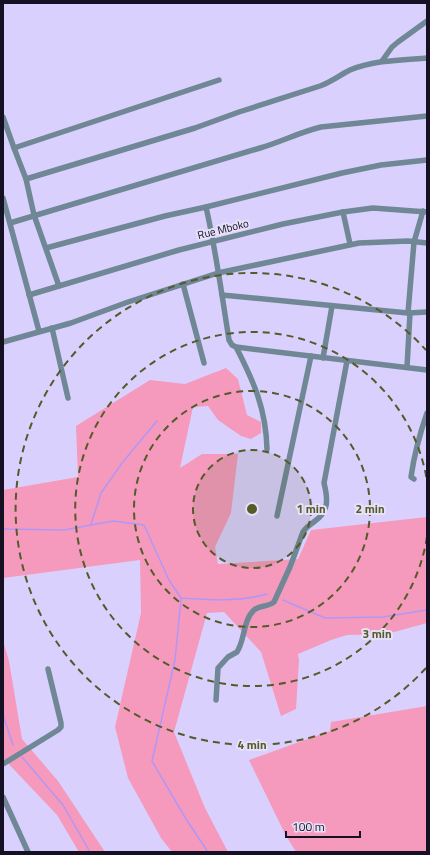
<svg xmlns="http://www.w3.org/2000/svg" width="430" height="855" font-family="'Titillium Web',sans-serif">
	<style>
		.green { fill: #f59abd }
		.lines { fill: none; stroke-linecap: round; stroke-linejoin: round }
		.stream { stroke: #b097f7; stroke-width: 1.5 }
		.minor { stroke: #708796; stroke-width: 5.5 }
		.ring { fill: none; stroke: #545a28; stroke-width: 2; stroke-dasharray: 7 5 }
		.labels { text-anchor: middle; stroke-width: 4; stroke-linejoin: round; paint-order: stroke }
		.street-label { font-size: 11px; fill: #161024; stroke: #e6e1f8 }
		.centre { fill: #545a28; stroke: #e6e1f8; stroke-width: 2 }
		.ring-label { font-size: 12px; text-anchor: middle; font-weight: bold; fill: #545a28; stroke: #e6e1f8; stroke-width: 4; stroke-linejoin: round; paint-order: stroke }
	</style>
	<rect width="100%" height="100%" fill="#dad0fe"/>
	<g class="green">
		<path d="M226 368 238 379 247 415 261 422V433L251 439 241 436 218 420 208 406 193 407 180 468 202 454H238L231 513 215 547 218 564 298 559 311 530 427 517V623L387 634 347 635 331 640 298 654 299 660 296 709 281 716 261 652 224 612 207 613 174 732 205 808 228 852H172L161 838 128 778 115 727 141 613 140 560 3 578V490L78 477 76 426 150 380 185 384Z"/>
		<path d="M3 641 9 661 22 739 58 781 105 852H79L57 815 3 758Z"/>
		<path d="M427 706V852H296L285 834 249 760 330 731 331 722Z"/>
	</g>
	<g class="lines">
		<g class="stream">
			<path d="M57 3H61"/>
			<path d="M91 524 101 493 122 463 157 421"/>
			<path d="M3 529 64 530 113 521 144 525 169 580 181 598C210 600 239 602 267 594"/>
			<path d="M181 599 175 660 152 761 186 819 208 852"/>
			<path d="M283 600 325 618 383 617 427 610"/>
			<path d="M3 715 13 745"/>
			<path d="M22 757 63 805 90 852"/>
		</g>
		<g class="minor">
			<path d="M382 61 392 47 398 42 427 21"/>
			<path d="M3 117 14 148 26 179 34 215 59 286"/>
			<path d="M14 148 219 80"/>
			<path d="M26 179 195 128 239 112 320 86C331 82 340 75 350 70 375 60 401 60 427 58"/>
			<path d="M3 198 39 331"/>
			<path d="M206 207C216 251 222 296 229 340L232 345 236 347 427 370"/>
			<path d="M343 212 350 244"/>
			<path d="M10 223 260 148C281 142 300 132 321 127L427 116"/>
			<path d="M46 248 165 216 206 207 342 173 381 165 427 160"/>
			<path d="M183 284 204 363"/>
			<path d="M29 295 179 250 283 224 343 212 373 208 427 212"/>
			<path d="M222 295 408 313 427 312"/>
			<path d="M408 313 414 242 423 211"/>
			<path d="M52 328 68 398"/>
			<path d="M3 342 71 323 128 302 218 273 359 243 408 241 427 243"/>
			<path d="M236 347C254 382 266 409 267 449"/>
			<path d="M323 358 332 306"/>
			<path d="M407 367 410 313"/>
			<path d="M414 479 411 477C414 456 420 433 427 413"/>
			<path d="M277 516 311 356"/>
			<path d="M216 700 218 668 228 657 237 652C245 640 243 620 254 610 260 605 268 607 274 602L290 567 303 532C306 527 310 525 315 521 329 511 328 499 324 483L347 361"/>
			<path d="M3 764 58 730 61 727V723L48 669"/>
			<path d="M3 797 28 852"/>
		</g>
	</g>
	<circle cx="252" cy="509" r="59" fill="#545a28" fill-opacity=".12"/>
	<g class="ring">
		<circle cx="252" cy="509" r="59"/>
		<circle cx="252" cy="509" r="118"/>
		<path d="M427 537A177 177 0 1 1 427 481"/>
		<path d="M426 668A236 236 0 1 1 426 350"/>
	</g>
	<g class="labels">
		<g class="street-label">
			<text transform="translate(223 229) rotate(-14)" y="4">Rue Mboko</text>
		</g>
	</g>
	<circle cx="252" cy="509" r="6" class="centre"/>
	<g class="ring-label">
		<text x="311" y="513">1 min</text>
		<text x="370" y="513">2 min</text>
		<text x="377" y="638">3 min</text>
		<text x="252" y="749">4 min</text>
	</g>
	<rect width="430" height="855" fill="none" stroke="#161024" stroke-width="8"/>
	<path d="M286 831v6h74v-6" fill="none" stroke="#161024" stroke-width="2"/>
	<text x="292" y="831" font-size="12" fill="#161024" stroke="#e6e1f8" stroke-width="3" paint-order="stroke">100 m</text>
</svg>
